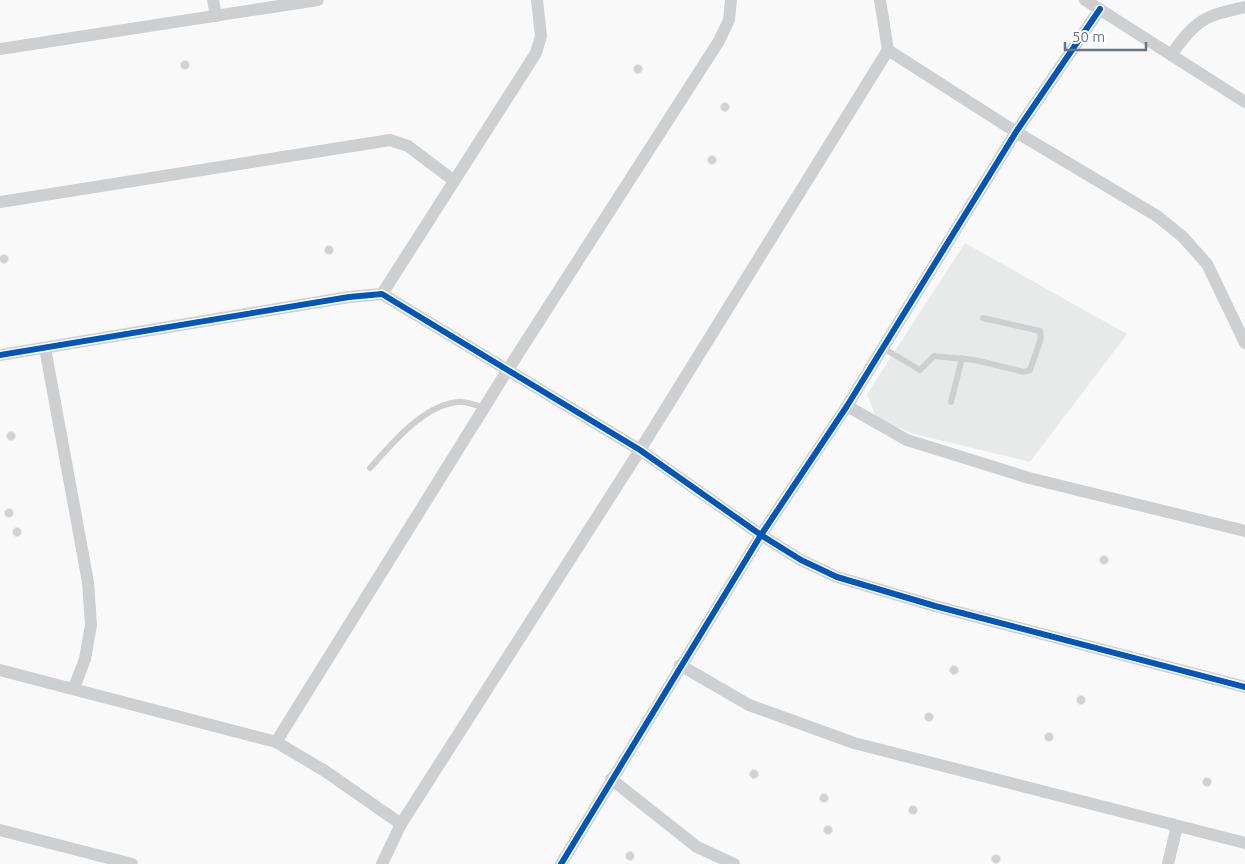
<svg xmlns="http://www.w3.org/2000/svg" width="1245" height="864" font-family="Ubuntu,sans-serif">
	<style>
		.built { fill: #e8e9e9 }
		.building { fill: #d0d2d3; stroke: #e8e8e8 }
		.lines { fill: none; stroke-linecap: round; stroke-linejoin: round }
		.lane { stroke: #cecfd0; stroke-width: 6 }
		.street { stroke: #cecfd0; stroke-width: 12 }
		.cycleway-casing { stroke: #fff; stroke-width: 9 }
		.cycleway { stroke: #0057b8; stroke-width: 6 }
	</style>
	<rect width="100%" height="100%" fill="#f9f9f9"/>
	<path class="built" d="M965 243 1127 334 1030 462 914 434 876 418 867 394Z"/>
	<g class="building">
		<circle cx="185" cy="65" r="4.5"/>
		<circle cx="638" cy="69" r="4.5"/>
		<circle cx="725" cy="107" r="4.5"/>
		<circle cx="712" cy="160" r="4.5"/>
		<circle cx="329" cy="250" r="4.5"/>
		<circle cx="4" cy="259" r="4.5"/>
		<circle cx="11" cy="436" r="4.5"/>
		<circle cx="9" cy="513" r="4.5"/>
		<circle cx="17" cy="532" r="4.5"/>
		<circle cx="1104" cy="560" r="4.5"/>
		<circle cx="954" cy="670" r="4.5"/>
		<circle cx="1081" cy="700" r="4.5"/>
		<circle cx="929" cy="717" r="4.5"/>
		<circle cx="1049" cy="737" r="4.5"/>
		<circle cx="754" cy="774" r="4.5"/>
		<circle cx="1207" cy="782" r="4.5"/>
		<circle cx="824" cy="798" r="4.5"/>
		<circle cx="913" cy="810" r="4.5"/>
		<circle cx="828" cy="830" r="4.5"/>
		<circle cx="630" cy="856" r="4.5"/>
		<circle cx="996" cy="859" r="4.5"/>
	</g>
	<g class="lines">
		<g class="lane">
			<path d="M883 348 920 370 934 356 975 360 1024 372 1030 370 1041 338 1040 331 983 318"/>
			<path d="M951 402 962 358"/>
			<path d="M370 468C392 444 423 405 458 402 467 401 476 405 484 408"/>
		</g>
		<g class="street">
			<path d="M213 0 216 16"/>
			<path d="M1085 0 1245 102"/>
			<path d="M0 49 318 0"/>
			<path d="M888 50 1016 132 1157 216 1183 237 1207 264 1245 343"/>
			<path d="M1171 55C1196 20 1203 16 1245 7"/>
			<path d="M0 202 390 140 408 146 453 180"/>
			<path d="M382 294 536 53 541 36 537 0"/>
			<path d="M45 348 88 582 91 625 85 659 74 688"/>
			<path d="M0 355 349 297 382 294 640 450 761 535 801 560 837 577 935 606 1245 687"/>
			<path d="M847 406 907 440 1029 478 1245 531"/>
			<path d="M680 665 749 705 854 743 1245 843"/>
			<path d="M0 670 276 742 325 771 401 824"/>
			<path d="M276 742 507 371 719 41 729 20 731 0"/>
			<path d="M611 779 697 847 734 864"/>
			<path d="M0 830 132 864"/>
			<path d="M382 864 401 824 640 450 888 50 880 0"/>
			<path d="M561 864 761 535 847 406 1016 132 1100 9"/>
			<path d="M1168 864 1177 826"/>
		</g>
		<defs>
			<g id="cycleway">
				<path d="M0 355 349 297 382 294 640 450 761 535 801 560 837 577 935 606 1245 687"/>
				<path d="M561 864 761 535 847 406 1016 132 1100 9"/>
			</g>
		</defs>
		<use href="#cycleway" class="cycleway-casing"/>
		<use href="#cycleway" class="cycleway"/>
	</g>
	<path d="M1065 42v8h81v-8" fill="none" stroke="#657683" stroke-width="2.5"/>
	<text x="1072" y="42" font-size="15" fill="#657683" stroke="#ffffff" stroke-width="4" paint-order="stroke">50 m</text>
</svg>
